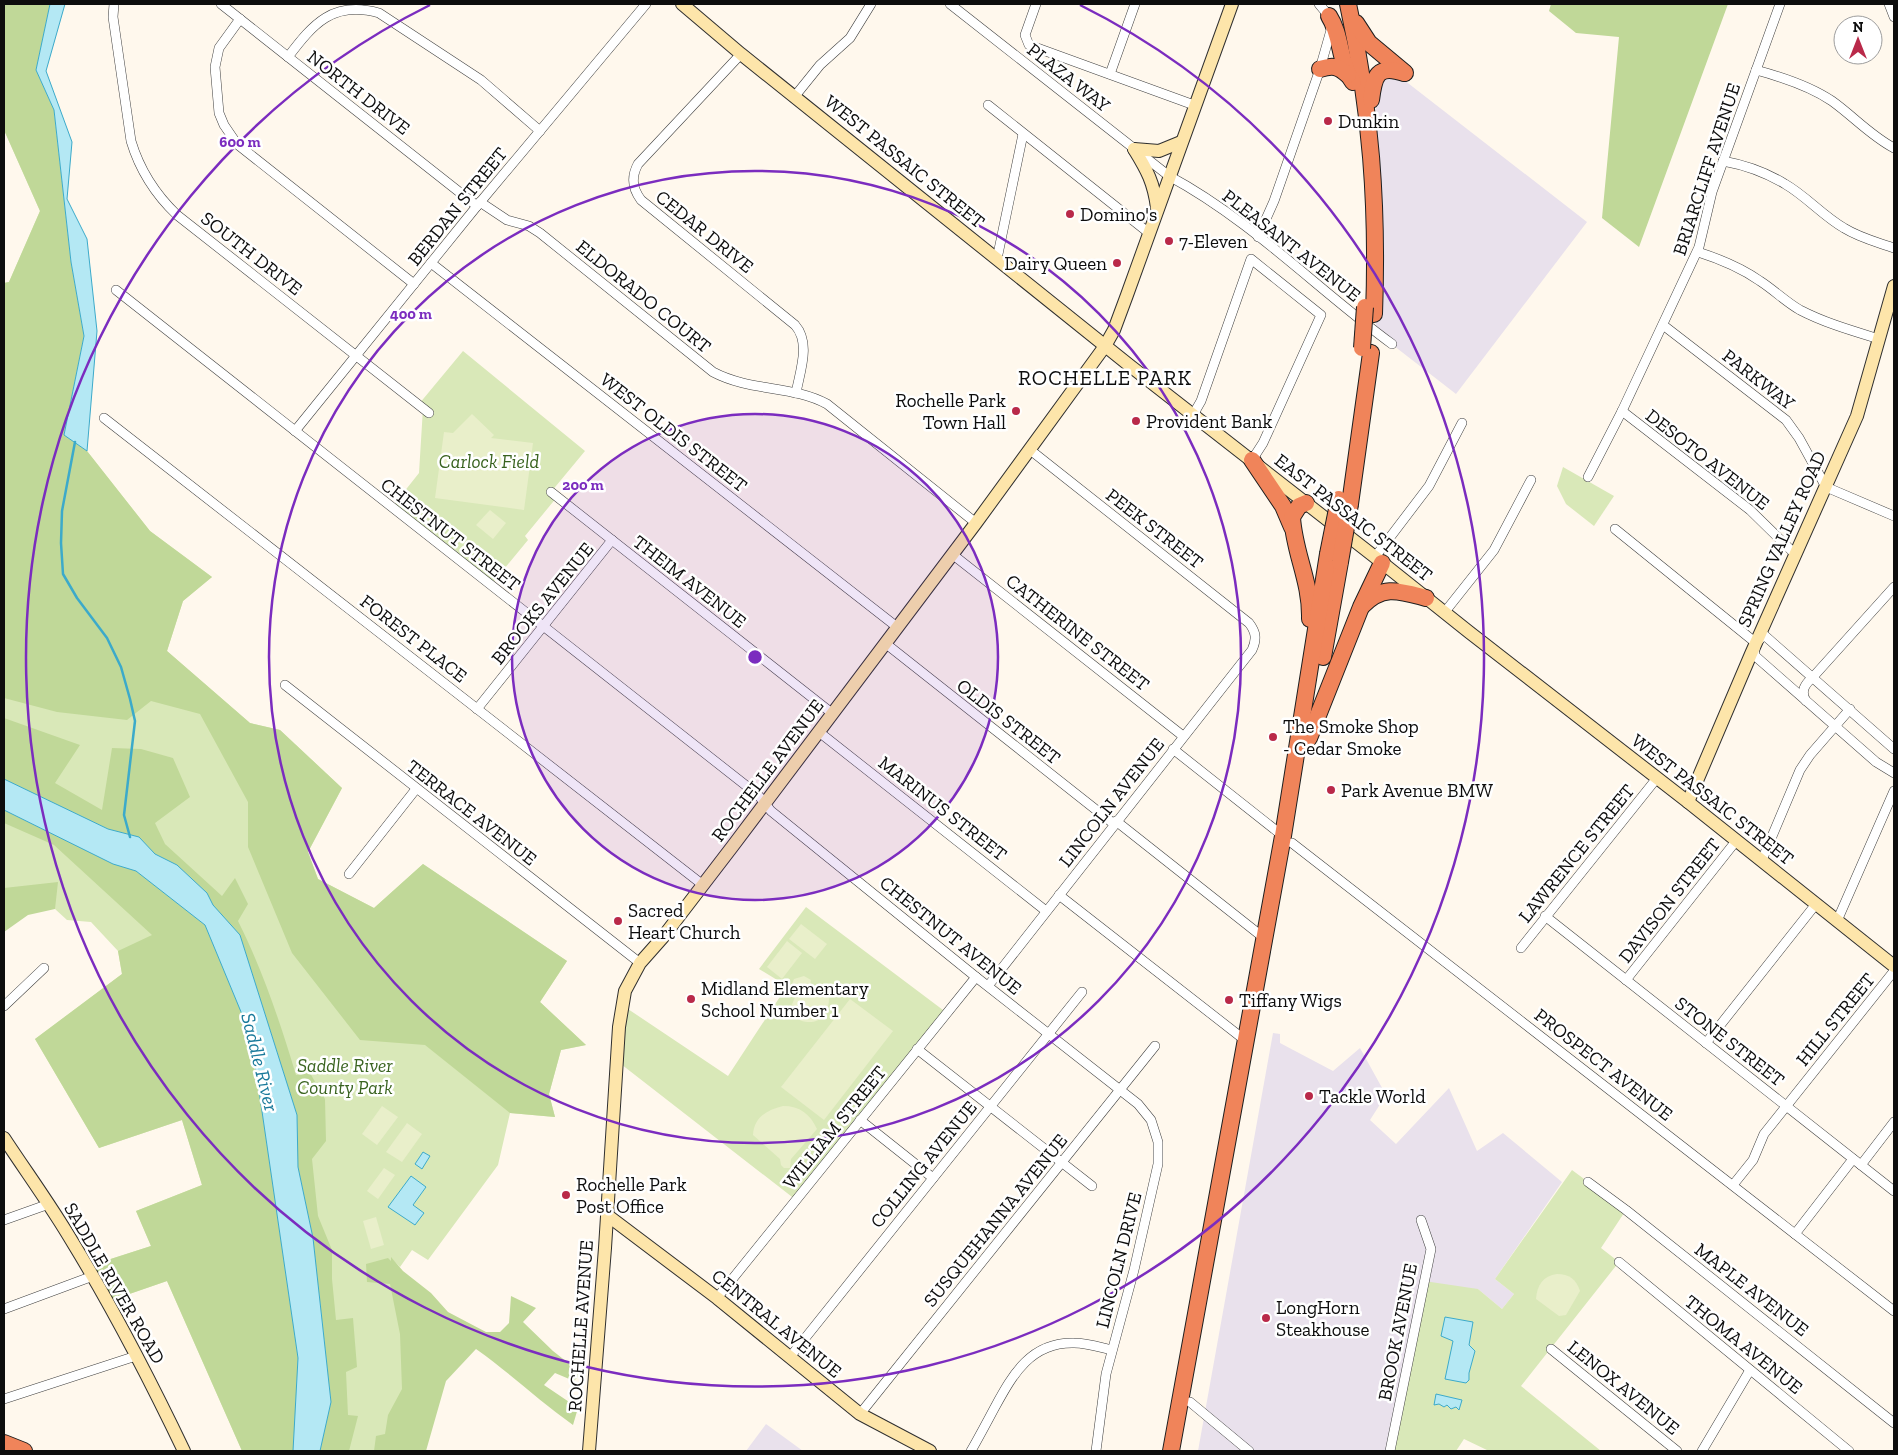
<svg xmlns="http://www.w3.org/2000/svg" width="1898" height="1455" font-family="'Zilla Slab',serif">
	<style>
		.industrial { fill: #e9e1ec }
		.green { fill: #d9e8b8 }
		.forest { fill: #c0d898 }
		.pitch { fill: #e9efca }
		.water { fill: #b4e8f4; stroke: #3caaca }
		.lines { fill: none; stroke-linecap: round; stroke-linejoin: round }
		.stream { stroke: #3caaca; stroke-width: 2.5 }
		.street-casing { stroke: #404040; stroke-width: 10 }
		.secondary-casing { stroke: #2f2f2f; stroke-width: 14 }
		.highway-casing { stroke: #1e1e1e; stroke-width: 18 }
		.street { stroke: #fff; stroke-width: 9 }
		.secondary { stroke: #fde5aa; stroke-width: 12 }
		.highway { stroke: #f0845a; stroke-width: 16 }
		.highway-bridge-casing { stroke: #1e1e1e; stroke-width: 18; stroke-linecap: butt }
		.highway-bridge { stroke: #f0845a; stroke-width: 16 }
		.ring { fill: none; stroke: #7b2cbf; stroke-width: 2.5 }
		.poi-dot { fill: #b92949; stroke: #fff; stroke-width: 2 }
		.labels { text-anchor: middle; stroke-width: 5; stroke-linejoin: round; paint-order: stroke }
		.street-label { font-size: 19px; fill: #0d0d0d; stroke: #fff }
		.poi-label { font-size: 19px; fill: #0d0d0d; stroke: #fff; text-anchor: start }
		.park-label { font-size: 19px; font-style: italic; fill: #39631f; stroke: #fff }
		.water-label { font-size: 20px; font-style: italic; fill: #1a7a9b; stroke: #fff }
		.quarter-label { font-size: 21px; letter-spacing: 1px; fill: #0d0d0d; stroke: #fff }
		.centre { fill: #7b2cbf; stroke: #fff; stroke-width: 2.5 }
		.ring-label { font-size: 15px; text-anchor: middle; font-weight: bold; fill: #7b2cbf; stroke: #fff; stroke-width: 5; stroke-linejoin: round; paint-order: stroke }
	</style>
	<rect width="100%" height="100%" fill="#fff8ed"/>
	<g class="industrial">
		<path d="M1391 75 1404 80 1587 222 1456 394 1376 332V95L1383 77Z"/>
		<path d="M1273 1033 1280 1034V1043L1333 1071 1360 1048 1386 1095 1370 1120 1396 1144 1449 1088 1477 1151 1503 1133 1562 1182 1495 1279 1514 1294 1502 1309 1478 1289 1390 1451H1198Z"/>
		<path d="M766 1424 803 1451H746Z"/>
	</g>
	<g class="green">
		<path d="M4 4H50L36 70 64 435 87 451 150 531 212 577 183 601 167 651 250 723 280 730 342 788 308 852 318 879 374 908 423 864 567 961 540 1002 586 1045 561 1050 549 1094 555 1117 510 1113 498 1165 428 1260 412 1250 400 1267 392 1259 410 1379 400 1451H242L167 1281 112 1300 92 1265 151 1246 136 1211 202 1185 182 1120 99 1148 35 1039 122 974 118 951 91 922 67 920 55 909V901L4 924V283L9 282 40 211 4 130Z"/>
		<path d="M463 351 585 451 551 492 557 497 525 536 528 540 490 586 392 507 419 473 423 408 419 404Z"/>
		<path d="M1563 467 1614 496 1594 526 1566 504 1557 486Z"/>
		<path d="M806 907 947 1013 796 1200 617 1061 622 1005 728 1076 787 986 759 969Z"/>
		<path d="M1572 1170 1626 1210 1601 1248 1619 1262 1521 1386 1601 1451H1489L1464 1439 1456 1451H1390L1424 1281 1478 1289 1502 1309 1514 1294 1495 1279Z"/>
	</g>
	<g class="forest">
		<path d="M4 4H50L36 70 54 110 71 262 84 336 64 435 87 451 150 531 212 577 183 601 167 651 250 723 280 730 342 788 308 852 318 879 374 908 423 864 567 961 540 1002 586 1045 561 1050 549 1094 555 1117 510 1113 425 1045 360 1040 292 953 248 847V802L200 714 151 701 127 720 57 712 4 698V283L9 282 40 211 4 130Z"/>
		<path d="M1551 4H1728L1639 247 1602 218 1619 37 1576 33 1549 11Z"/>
		<path d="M4 718 80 745 55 783 102 810 112 748 141 749 173 758 190 797 155 823 165 844 222 896 235 878 248 904 238 921C263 971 280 1022 296 1075L310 1073 325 1099 326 1141 312 1159 318 1216 332 1250V1279L336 1320 353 1318 357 1367 346 1372 348 1415 358 1416 349 1451H320L331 1402 313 1238 298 1167 297 1115 240 935 213 905 207 893 177 865 155 854 139 837 108 829 4 779Z"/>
		<path d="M4 810 113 864 136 871 205 925 251 1036 298 1358 293 1451H242L167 1281 112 1300 92 1265 151 1246 136 1211 202 1185 182 1120 99 1148 35 1039 122 974 118 951 152 935 54 845 4 823Z"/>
		<path d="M58 882 55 909 28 915 4 932V888Z"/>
		<path d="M391 1257 403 1271 431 1293 448 1312 486 1332H500L509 1323 511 1296 536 1308 523 1322 553 1351 581 1373 574 1381 555 1373 544 1385 578 1408 573 1425C539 1401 510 1373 476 1349L446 1381 426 1451H374L376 1436 385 1434 388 1415 402 1389 400 1334 390 1284 367 1282 366 1264 388 1258 391 1261Z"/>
	</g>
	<g class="pitch">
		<path d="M472 414 494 435 491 438 533 443 524 510 435 498 444 432 453 433Z"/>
		<path d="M490 510 506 523 493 539 476 525Z"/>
		<path d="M801 924 827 944 815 959 789 939Z"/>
		<path d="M787 941 802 953 782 979 767 967Z"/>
		<path d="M804 976 811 980 810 987 829 998C829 1003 828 1009 825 1014 817 1027 796 1023 789 1011L797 993 790 989 794 979Z"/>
		<path d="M850 999 893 1031 824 1120 781 1087Z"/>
		<path d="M382 1106 398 1117 377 1145 362 1134Z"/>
		<path d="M783 1106C800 1106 810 1114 817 1129L791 1159 790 1168H784L781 1165 780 1159 753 1135C754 1117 767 1110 783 1106Z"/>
		<path d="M407 1123 422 1134 402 1162 386 1152Z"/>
		<path d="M384 1168 395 1175 378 1199 367 1191Z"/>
		<path d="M376 1217 384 1245 371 1249 363 1221Z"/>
		<path d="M1557 1274C1569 1274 1576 1279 1580 1291L1566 1315 1559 1316 1536 1299C1537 1285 1543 1276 1557 1274Z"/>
	</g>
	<g class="water">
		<path d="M50 4H65L46 71 72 142 67 199 87 239 97 331 87 451 64 435 84 336 71 262 54 110 36 70Z"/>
		<path d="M4 779 108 829 139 837 155 854 177 865 207 893 213 905 240 935 297 1115 298 1167 313 1238 331 1402 320 1451H293L298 1358 251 1036 205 925 136 871 113 864 4 810Z"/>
		<path d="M423 1152 430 1156 422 1169 415 1164Z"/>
		<path d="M411 1176 426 1187 413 1205 424 1213 415 1225 388 1207Z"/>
		<path d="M1445 1317 1473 1322 1469 1345 1475 1351 1469 1373V1380L1466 1383 1445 1379 1453 1341 1441 1336Z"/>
		<path d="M1436 1394 1462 1400 1459 1410 1456 1407 1451 1409 1447 1405 1444 1407 1439 1404 1434 1405Z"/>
	</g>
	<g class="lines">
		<path class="stream" d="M75 442 62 511 61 543 63 574 77 598 107 638 121 667 130 699 135 721 124 815 130 837"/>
		<defs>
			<g id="street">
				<path d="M114 4 113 17 131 141C140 171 155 194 177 215L429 413"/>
				<path d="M221 4 477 206"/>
				<path d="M950 4 1169 176C1251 220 1317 289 1392 344"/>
				<path d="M1036 4 1025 35 1029 45 1194 105"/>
				<path d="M1889 4 1894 17"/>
				<path d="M240 19 219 48 215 67 219 113 224 125 237 144 414 284"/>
				<path d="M741 54 638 164C631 177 632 188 641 200L795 325C811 343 800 371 796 393"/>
				<path d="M288 57C313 24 333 0 379 13L481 80 540 131"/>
				<path d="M1756 70C1782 77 1810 86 1832 101 1853 116 1871 136 1894 148"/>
				<path d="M1110 74 1135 4"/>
				<path d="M795 96 820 65 850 38 871 4"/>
				<path d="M988 105 1149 233"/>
				<path d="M1723 161C1745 165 1767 173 1785 184 1806 196 1823 216 1844 228 1860 238 1877 242 1894 248"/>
				<path d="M480 202 507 220 529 226 540 233 713 372C751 392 792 385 827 404L976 523"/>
				<path d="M1258 237 1274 201 1319 72 1331 30 1329 16 1319 4"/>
				<path d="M1698 252C1720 259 1740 267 1760 281 1774 290 1786 302 1800 310 1825 323 1853 331 1879 339"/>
				<path d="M997 259 1023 134"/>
				<path d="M431 263 897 627"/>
				<path d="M116 290 758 795 771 811 976 977 1138 1104 1151 1120 1158 1142V1164L1134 1270 1106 1374 1096 1451"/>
				<path d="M1663 325 1786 420 1799 438 1826 487 1894 516"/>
				<path d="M1622 411 1750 510 1795 554"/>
				<path d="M1193 415 1201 401 1251 259 1321 315 1263 443 1252 460"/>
				<path d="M104 418 703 885"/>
				<path d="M295 431 477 206 646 4"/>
				<path d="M1588 477 1622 411 1699 247 1712 192 1780 4"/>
				<path d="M551 492 833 714"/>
				<path d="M1615 529 1756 643"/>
				<path d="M952 554 1183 736"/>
				<path d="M1375 557 1429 486 1462 423"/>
				<path d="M1444 613 1494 550 1531 480"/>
				<path d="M885 643 1114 824"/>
				<path d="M285 685 640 963"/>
				<path d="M1806 701C1800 691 1805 684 1813 677L1894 587"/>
				<path d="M477 709 612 540"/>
				<path d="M819 732 1046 911"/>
				<path d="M1173 749 1283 836"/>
				<path d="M1894 749 1764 635 1756 643 1754 655 1876 762 1894 773"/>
				<path d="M1116 821 1264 938"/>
				<path d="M1292 843 1894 1311"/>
				<path d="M1762 860 1800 770 1810 755 1850 709"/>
				<path d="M349 874 416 789"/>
				<path d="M1059 895 1246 1041"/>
				<path d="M1545 916 1894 1191"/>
				<path d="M1837 921 1894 791"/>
				<path d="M1521 948 1657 778"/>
				<path d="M1626 980 1736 841"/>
				<path d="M988 986 1252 650C1257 639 1256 632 1249 623L1029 449"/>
				<path d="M4 1006 44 968"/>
				<path d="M1706 1043 1816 904"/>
				<path d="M917 1049 1092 1186"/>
				<path d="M860 1120 933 1178"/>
				<path d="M1861 1165 1894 1122"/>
				<path d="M1588 1182 1626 1210 1894 1423"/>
				<path d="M1733 1185 1753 1160 1764 1134 1894 971"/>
				<path d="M4 1220 49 1204"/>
				<path d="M1795 1234 1853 1159"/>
				<path d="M1619 1262 1849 1451"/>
				<path d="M717 1298 976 977"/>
				<path d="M4 1309 93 1276"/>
				<path d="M1551 1349 1677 1451"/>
				<path d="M790 1357 1082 992"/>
				<path d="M4 1399 136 1356"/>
				<path d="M1190 1402 1249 1451"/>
				<path d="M860 1414 1155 1046"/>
				<path d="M971 1451C979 1437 987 1422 995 1407 1013 1374 1031 1342 1074 1343 1087 1343 1099 1347 1112 1350"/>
				<path d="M1390 1451 1431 1249 1421 1220"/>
				<path d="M1702 1451 1750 1370"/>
			</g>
			<g id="secondary">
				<path d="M682 4 741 54 1129 365 1375 557 1469 632 1688 802 1894 966"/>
				<path d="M1134 149C1147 170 1154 183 1157 208"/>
				<path d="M1134 149 1159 151 1181 142"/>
				<path d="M1688 802 1751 654 1857 416 1894 286"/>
				<path d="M4 1138C27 1173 52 1207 73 1243 114 1310 150 1380 184 1451"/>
				<path d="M607 1215 717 1298 860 1414 930 1451"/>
				<path d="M589 1451 605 1248 619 1027 625 991 640 963 663 937 732 847 976 523 1105 346 1114 330 1127 295 1232 4"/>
			</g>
			<g id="highway">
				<path d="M1348 4C1371 109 1378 207 1374 314"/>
				<path d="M1329 16C1342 36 1339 63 1353 82"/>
				<path d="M1356 23 1369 43 1405 73"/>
				<path d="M1320 69C1333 65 1338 66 1348 75"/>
				<path d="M1371 100C1374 76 1377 64 1404 73"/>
				<path d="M1252 460 1283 506 1292 527"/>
				<path d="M1306 503 1299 506 1292 517C1294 553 1311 581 1310 619"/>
				<path d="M1350 504 1371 353"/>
				<path d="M1362 606C1383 584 1400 591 1426 598"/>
				<path d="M1323 657 1340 562"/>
				<path d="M1309 738 1361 607 1382 563"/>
				<path d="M4 1443 24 1451"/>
				<path d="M1171 1451 1283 836 1328 554"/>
			</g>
		</defs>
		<use href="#street" class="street-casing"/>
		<use href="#secondary" class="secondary-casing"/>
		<use href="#highway" class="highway-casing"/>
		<use href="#street" class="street"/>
		<use href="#secondary" class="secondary"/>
		<use href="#highway" class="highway"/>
		<defs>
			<g id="highway-bridge">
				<path d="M1362 348 1365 307"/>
				<path d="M1328 554 1339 499"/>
				<path d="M1340 562 1350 504"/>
			</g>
		</defs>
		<use href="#highway-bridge" class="highway-bridge-casing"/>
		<use href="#highway-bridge" class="highway-bridge"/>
	</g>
	<circle cx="755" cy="657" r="243" fill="#7b2cbf" fill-opacity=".12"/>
	<g class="ring">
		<circle cx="755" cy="657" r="243"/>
		<circle cx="755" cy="657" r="486"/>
		<path d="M1080 5A729 729 0 1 1 430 5"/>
	</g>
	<g class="poi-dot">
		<circle cx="1328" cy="121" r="5"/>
		<circle cx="1070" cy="214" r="5"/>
		<circle cx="1169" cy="241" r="5"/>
		<circle cx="1117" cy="263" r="5"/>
		<circle cx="1016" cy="411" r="5"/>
		<circle cx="1136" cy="421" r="5"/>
		<circle cx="1273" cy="737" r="5"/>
		<circle cx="1331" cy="790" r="5"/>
		<circle cx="618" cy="921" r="5"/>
		<circle cx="691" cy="999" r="5"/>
		<circle cx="1229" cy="1000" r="5"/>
		<circle cx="1309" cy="1096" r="5"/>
		<circle cx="566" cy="1195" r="5"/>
		<circle cx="1266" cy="1318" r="5"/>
	</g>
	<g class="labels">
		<g class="street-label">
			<text transform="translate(1069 77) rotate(38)" y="7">PLAZA WAY</text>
			<text transform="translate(359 92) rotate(38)" y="7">NORTH DRIVE</text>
			<text transform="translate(905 161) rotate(39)" y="7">WEST PASSAIC STREET</text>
			<text transform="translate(1706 169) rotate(-72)" y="7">BRIARCLIFF AVENUE</text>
			<text transform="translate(457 206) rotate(-51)" y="7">BERDAN STREET</text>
			<text transform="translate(705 231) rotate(39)" y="7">CEDAR DRIVE</text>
			<text transform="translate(1292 245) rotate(38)" y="7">PLEASANT AVENUE</text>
			<text transform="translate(252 253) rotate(38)" y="7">SOUTH DRIVE</text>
			<text transform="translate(644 296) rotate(39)" y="7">ELDORADO COURT</text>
			<text transform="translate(1759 379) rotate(38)" y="7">PARKWAY</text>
			<text transform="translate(674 432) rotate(38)" y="7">WEST OLDIS STREET</text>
			<text transform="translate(1708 459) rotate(38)" y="7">DESOTO AVENUE</text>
			<text transform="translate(1354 517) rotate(38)" y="7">EAST PASSAIC STREET</text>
			<text transform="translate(1155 528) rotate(38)" y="7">PEEK STREET</text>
			<text transform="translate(451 534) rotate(38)" y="7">CHESTNUT STREET</text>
			<text transform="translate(1781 539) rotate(-66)" y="7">SPRING VALLEY ROAD</text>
			<text transform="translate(690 581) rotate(38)" y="7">THEIM AVENUE</text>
			<text transform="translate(542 603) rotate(-51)" y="7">BROOKS AVENUE</text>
			<text transform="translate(1078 632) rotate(38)" y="7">CATHERINE STREET</text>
			<text transform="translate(414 638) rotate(38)" y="7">FOREST PLACE</text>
			<text transform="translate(1009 721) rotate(38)" y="7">OLDIS STREET</text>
			<text transform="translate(767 770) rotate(-53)" y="7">ROCHELLE AVENUE</text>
			<text transform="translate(1713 799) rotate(38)" y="7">WEST PASSAIC STREET</text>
			<text transform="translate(1111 802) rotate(-52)" y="7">LINCOLN AVENUE</text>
			<text transform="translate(943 808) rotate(38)" y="7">MARINUS STREET</text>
			<text transform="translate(472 812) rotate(38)" y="7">TERRACE AVENUE</text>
			<text transform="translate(1576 853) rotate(-51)" y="7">LAWRENCE STREET</text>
			<text transform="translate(1669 900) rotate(-52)" y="7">DAVISON STREET</text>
			<text transform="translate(951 935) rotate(39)" y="7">CHESTNUT AVENUE</text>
			<text transform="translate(1835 1019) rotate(-51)" y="7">HILL STREET</text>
			<text transform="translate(1730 1041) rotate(38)" y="7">STONE STREET</text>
			<text transform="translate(1604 1064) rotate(38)" y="7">PROSPECT AVENUE</text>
			<text transform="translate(834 1127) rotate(-51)" y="7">WILLIAM STREET</text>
			<text transform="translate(923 1164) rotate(-51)" y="7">COLLING AVENUE</text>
			<text transform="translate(995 1220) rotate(-51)" y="7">SUSQUEHANNA AVENUE</text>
			<text transform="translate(1118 1260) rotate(-76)" y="7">LINCOLN DRIVE</text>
			<text transform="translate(115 1283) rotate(60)" y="7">SADDLE RIVER ROAD</text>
			<text transform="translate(1752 1289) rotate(38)" y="7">MAPLE AVENUE</text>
			<text transform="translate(777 1323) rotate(39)" y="7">CENTRAL AVENUE</text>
			<text transform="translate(580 1326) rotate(-86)" y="7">ROCHELLE AVENUE</text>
			<text transform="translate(1397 1332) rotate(-79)" y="7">BROOK AVENUE</text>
			<text transform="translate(1744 1344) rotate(39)" y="7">THOMA AVENUE</text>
			<text transform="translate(1624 1387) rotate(39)" y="7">LENOX AVENUE</text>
		</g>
		<g class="poi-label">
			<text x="1338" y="128">Dunkin</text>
			<text x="1080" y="221">Domino's</text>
			<text x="1179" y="248">7-Eleven</text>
			<text x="1107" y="270" text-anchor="end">Dairy Queen</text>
			<text x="1006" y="407" text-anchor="end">Rochelle Park<tspan x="1006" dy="22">Town Hall</tspan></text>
			<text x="1146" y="428">Provident Bank</text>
			<text x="1283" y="733">The Smoke Shop<tspan x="1283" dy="22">- Cedar Smoke</tspan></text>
			<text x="1341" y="797">Park Avenue BMW</text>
			<text x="628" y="917">Sacred<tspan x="628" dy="22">Heart Church</tspan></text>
			<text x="701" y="995">Midland Elementary<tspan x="701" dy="22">School Number 1</tspan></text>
			<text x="1239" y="1007">Tiffany Wigs</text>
			<text x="1319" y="1103">Tackle World</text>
			<text x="576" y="1191">Rochelle Park<tspan x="576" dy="22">Post Office</tspan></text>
			<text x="1276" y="1314">LongHorn<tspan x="1276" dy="22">Steakhouse</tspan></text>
		</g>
		<g class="park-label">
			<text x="489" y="468">Carlock Field</text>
			<text x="345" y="1072">Saddle River<tspan x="345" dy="22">County Park</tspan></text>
		</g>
		<g class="water-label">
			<text transform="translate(260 1062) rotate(76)" y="7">Saddle River</text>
		</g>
		<g class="quarter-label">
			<text x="1105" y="385">ROCHELLE PARK</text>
		</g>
	</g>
	<circle cx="755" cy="657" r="8" class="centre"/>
	<g class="ring-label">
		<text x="240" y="147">600 m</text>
		<text x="411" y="319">400 m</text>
		<text x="583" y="490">200 m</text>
	</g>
	<rect width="1898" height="1455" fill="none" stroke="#0d0d0d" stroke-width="10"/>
	<g transform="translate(1858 40)"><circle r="24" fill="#ffffff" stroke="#9e9e9e"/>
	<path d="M0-4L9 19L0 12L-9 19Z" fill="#b92949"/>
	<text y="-8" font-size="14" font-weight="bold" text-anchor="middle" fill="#0d0d0d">N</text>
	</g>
</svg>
